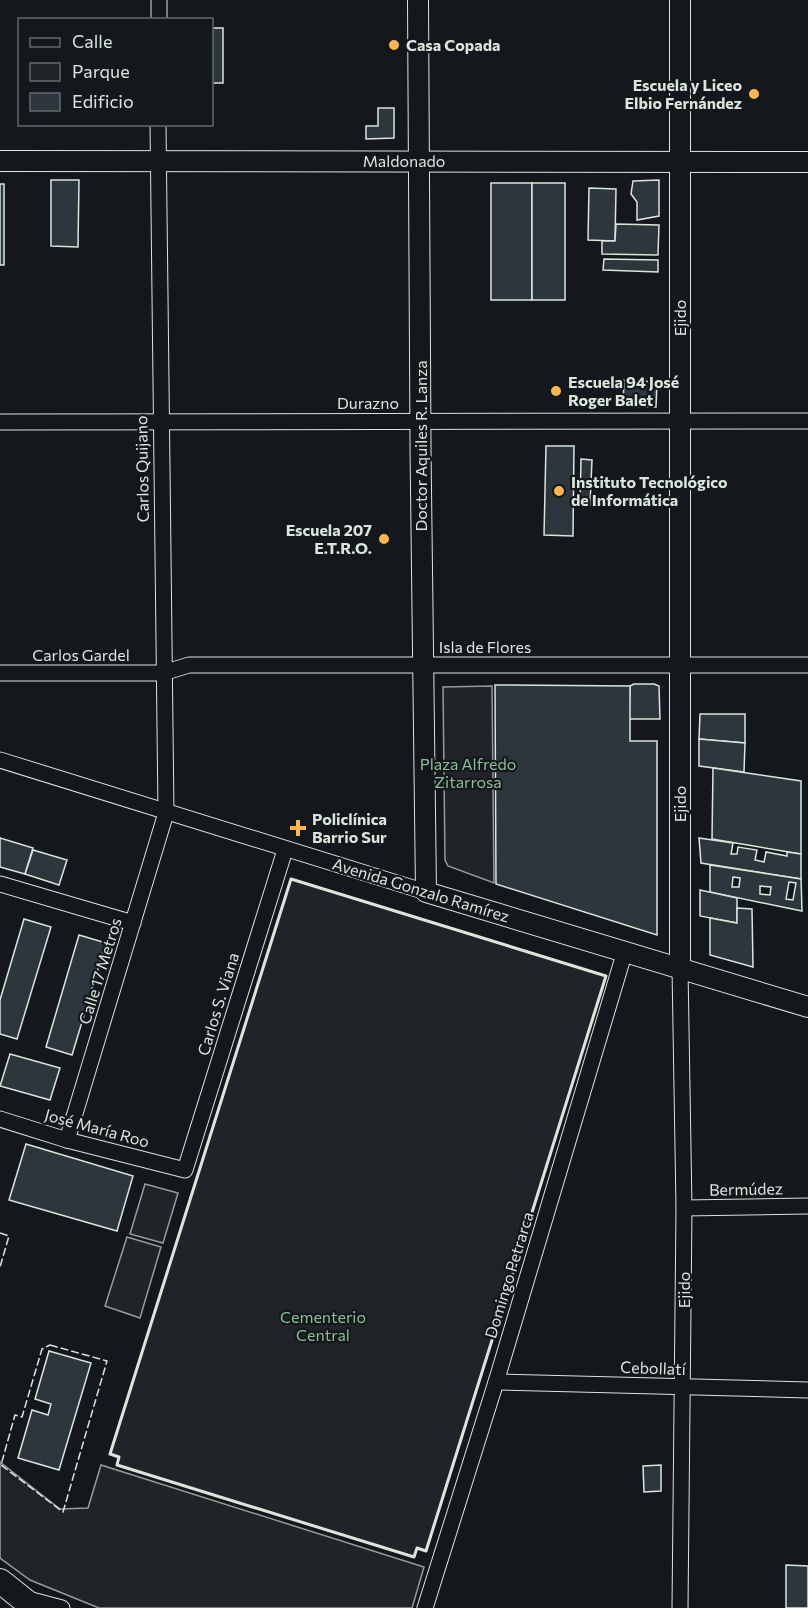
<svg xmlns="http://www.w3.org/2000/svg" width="808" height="1608" font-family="Commissioner,sans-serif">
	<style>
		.green { fill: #202428; stroke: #939e99; stroke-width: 1.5 }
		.building { fill: #2c363c; stroke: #d8e6dc; stroke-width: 1.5; fill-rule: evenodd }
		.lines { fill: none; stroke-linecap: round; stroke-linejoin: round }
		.minor-casing { stroke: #d8e6dc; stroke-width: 17 }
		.tertiary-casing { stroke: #d8e6dc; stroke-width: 22 }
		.primary-casing { stroke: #d8e6dc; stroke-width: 26 }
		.minor { stroke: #14181c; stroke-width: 15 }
		.tertiary { stroke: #14181c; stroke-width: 20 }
		.primary { stroke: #14181c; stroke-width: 24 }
		.fence { stroke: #d8e6dc; stroke-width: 1.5; stroke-dasharray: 8 3; stroke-linecap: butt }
		.wall { stroke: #d8e6dc; stroke-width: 3 }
		.poi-dot { fill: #ffb74d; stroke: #14181c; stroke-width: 2 }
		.labels { text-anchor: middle; stroke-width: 4.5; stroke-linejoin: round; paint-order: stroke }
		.poi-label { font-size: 16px; font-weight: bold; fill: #d8e6dc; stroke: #14181c; text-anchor: start }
		.street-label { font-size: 16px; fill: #d8e6dc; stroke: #14181c }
		.park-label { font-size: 16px; fill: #8ac095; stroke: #14181c }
	</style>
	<rect width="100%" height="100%" fill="#14181c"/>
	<g class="green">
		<path d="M492 686 494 883 448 866 445 860 443 687Z"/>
		<path d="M291 879 606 976 426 1551 417 1548 414 1557 117 1465 119 1457 110 1454Z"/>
		<path d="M145 1184 178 1193 163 1243 130 1234Z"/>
		<path d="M127 1237 161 1247 140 1318 105 1306Z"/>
		<path d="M0 1462 60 1509 88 1508 101 1465 424 1567 412 1608H99L30 1580 0 1558Z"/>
	</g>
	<g class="building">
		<rect x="212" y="28" width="11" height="55"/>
		<path d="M378 108H394V138L366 139V126H378Z"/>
		<path d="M51 180H79L78 247 51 246Z"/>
		<path d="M659 180V216L637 220V202L631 194 633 181Z"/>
		<rect x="491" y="183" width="41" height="117"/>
		<rect x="532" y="183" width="33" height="117"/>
		<rect x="0" y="184" width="4" height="81"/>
		<path d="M589 188 616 189 615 241 588 240Z"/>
		<path d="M616 224 659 225 658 255 602 254V241H615Z"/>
		<path d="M604 259 658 260V272L603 270Z"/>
		<path d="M624 380 657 382 656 407 623 406Z"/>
		<path d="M546 446H574L573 536 544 535Z"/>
		<path d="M581 459 592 460 590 505 580 504Z"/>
		<path d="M634 684H654L659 686 660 719H629L630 686Z"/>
		<path d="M495 685 630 686V741H657V935L496 884Z"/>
		<path d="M700 714H745V743L699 739Z"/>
		<path d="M699 739 745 743 744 772 699 766Z"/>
		<path d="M713 768 801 781V854L712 839Z"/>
		<path d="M0 838 33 848 25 874 0 867Z"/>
		<path d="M699 838 733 843 731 854H737L738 847 757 850 755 860 764 862 766 852 787 856V852L801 854V879L701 863Z"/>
		<path d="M33 850 67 860 59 885 25 874Z"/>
		<path d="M710 865 801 879 802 911 710 892ZM733 877 740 878 739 887H732ZM789 882 796 883 793 900 786 899ZM760 886 771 887 770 895 760 894Z"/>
		<path d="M700 890 737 898V923L700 916Z"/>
		<path d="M737 908 752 909 753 967 710 955V918L737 923Z"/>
		<path d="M24 919 51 927 17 1039 0 1034V1000Z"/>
		<path d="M79 935 106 943 72 1055 46 1047Z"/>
		<path d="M10 1054 60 1068 50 1100 0 1086Z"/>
		<path d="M26 1144 133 1176 117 1231 9 1200Z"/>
		<path d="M49 1351 91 1363 59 1470 18 1458 32 1410 48 1415 51 1404 35 1399Z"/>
		<path d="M661 1465V1491L644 1492 643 1466Z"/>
		<path d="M786 1565 808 1566V1608H786Z"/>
	</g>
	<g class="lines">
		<defs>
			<g id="minor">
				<path d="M159 20V0"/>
				<path d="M0 422 808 421"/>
				<path d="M0 673H163L189 665H808"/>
				<path d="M0 760 426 892"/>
				<path d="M0 884 133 923"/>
				<path d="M0 1119 67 1140 185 1170 285 850"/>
				<path d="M67 1140 166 813 158 124"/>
				<path d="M684 1208 808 1206"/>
				<path d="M496 1382 808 1390"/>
				<path d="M28 1599 62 1608"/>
				<path d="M425 1608 496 1382 625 951"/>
				<path d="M680 1608 684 1208 680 968"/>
			</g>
			<g id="tertiary">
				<path d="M418 0C419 297 421 595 426 892L808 1007"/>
				<path d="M680 0V968"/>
				<path d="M0 161 808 162"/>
			</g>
			<path id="primary" d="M0 1581 34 1608"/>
		</defs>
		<use href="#minor" class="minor-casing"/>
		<use href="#tertiary" class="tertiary-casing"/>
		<use href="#primary" class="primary-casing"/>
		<use href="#minor" class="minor"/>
		<use href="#tertiary" class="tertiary"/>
		<use href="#primary" class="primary"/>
		<g class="fence">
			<path d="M0 1233 9 1236 0 1267"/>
			<path d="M50 1345 107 1361 63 1512 1 1465 15 1415 22 1417 42 1349Z"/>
		</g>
		<path class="wall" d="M291 879 606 976 426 1551 417 1548 414 1557 117 1465 119 1457 110 1454Z"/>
	</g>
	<g class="poi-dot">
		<circle cx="394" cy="45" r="6"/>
		<circle cx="754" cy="94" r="6"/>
		<circle cx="556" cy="391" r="6"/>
		<circle cx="559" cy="491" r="6"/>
		<circle cx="384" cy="539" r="6"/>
		<path d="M295 819h6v6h6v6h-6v6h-6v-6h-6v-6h6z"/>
	</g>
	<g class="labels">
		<g class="poi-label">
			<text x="406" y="51">Casa Copada</text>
			<text x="742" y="91" text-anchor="end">Escuela y Liceo<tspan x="742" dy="18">Elbio Fernández</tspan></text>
			<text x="568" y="388">Escuela 94 José<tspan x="568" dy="18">Roger Balet</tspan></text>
			<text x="571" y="488">Instituto Tecnológico<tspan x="571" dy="18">de Informática</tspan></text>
			<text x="372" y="536" text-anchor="end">Escuela 207<tspan x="372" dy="18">E.T.R.O.</tspan></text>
			<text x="312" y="825">Policlínica<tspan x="312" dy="18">Barrio Sur</tspan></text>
		</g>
		<g class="street-label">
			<text x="404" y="167">Maldonado</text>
			<text transform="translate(680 318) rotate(-90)" y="6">Ejido</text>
			<text x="368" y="409">Durazno</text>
			<text transform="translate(421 446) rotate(-90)" y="6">Doctor Aquiles R. Lanza</text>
			<text transform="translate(142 469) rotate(-91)" y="6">Carlos Quijano</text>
			<text x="485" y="653">Isla de Flores</text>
			<text x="81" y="661">Carlos Gardel</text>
			<text transform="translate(680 804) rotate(-90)" y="6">Ejido</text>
			<text transform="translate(421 890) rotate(17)" y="6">Avenida Gonzalo Ramírez</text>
			<text transform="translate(100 971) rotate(-73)" y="6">Calle 17 Metros</text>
			<text transform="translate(218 1004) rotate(-73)" y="6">Carlos S. Viana</text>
			<text transform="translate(97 1128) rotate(15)" y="6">José María Roo</text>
			<text transform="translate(746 1189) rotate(-1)" y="6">Bermúdez</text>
			<text transform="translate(509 1275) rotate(-73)" y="6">Domingo Petrarca</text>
			<text transform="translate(684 1290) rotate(-90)" y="6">Ejido</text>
			<text transform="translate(653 1368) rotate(2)" y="6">Cebollatí</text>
		</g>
		<g class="park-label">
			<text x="468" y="770">Plaza Alfredo<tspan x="468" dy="18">Zitarrosa</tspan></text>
			<text x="323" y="1323">Cementerio<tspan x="323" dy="18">Central</tspan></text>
		</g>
	</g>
	<rect x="18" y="18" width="195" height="108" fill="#14181c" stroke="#626a69" stroke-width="1.5"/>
	<rect x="30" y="38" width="30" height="9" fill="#14181c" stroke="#626a69" stroke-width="1.5"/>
	<text x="72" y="48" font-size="18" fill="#d8e6dc">Calle</text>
	<rect x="30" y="63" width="30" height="18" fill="#202428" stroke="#626a69" stroke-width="1.5"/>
	<text x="72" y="78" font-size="18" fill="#d8e6dc">Parque</text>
	<rect x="30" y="93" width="30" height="18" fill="#2c363c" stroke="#626a69" stroke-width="1.5"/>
	<text x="72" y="108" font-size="18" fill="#d8e6dc">Edificio</text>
</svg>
